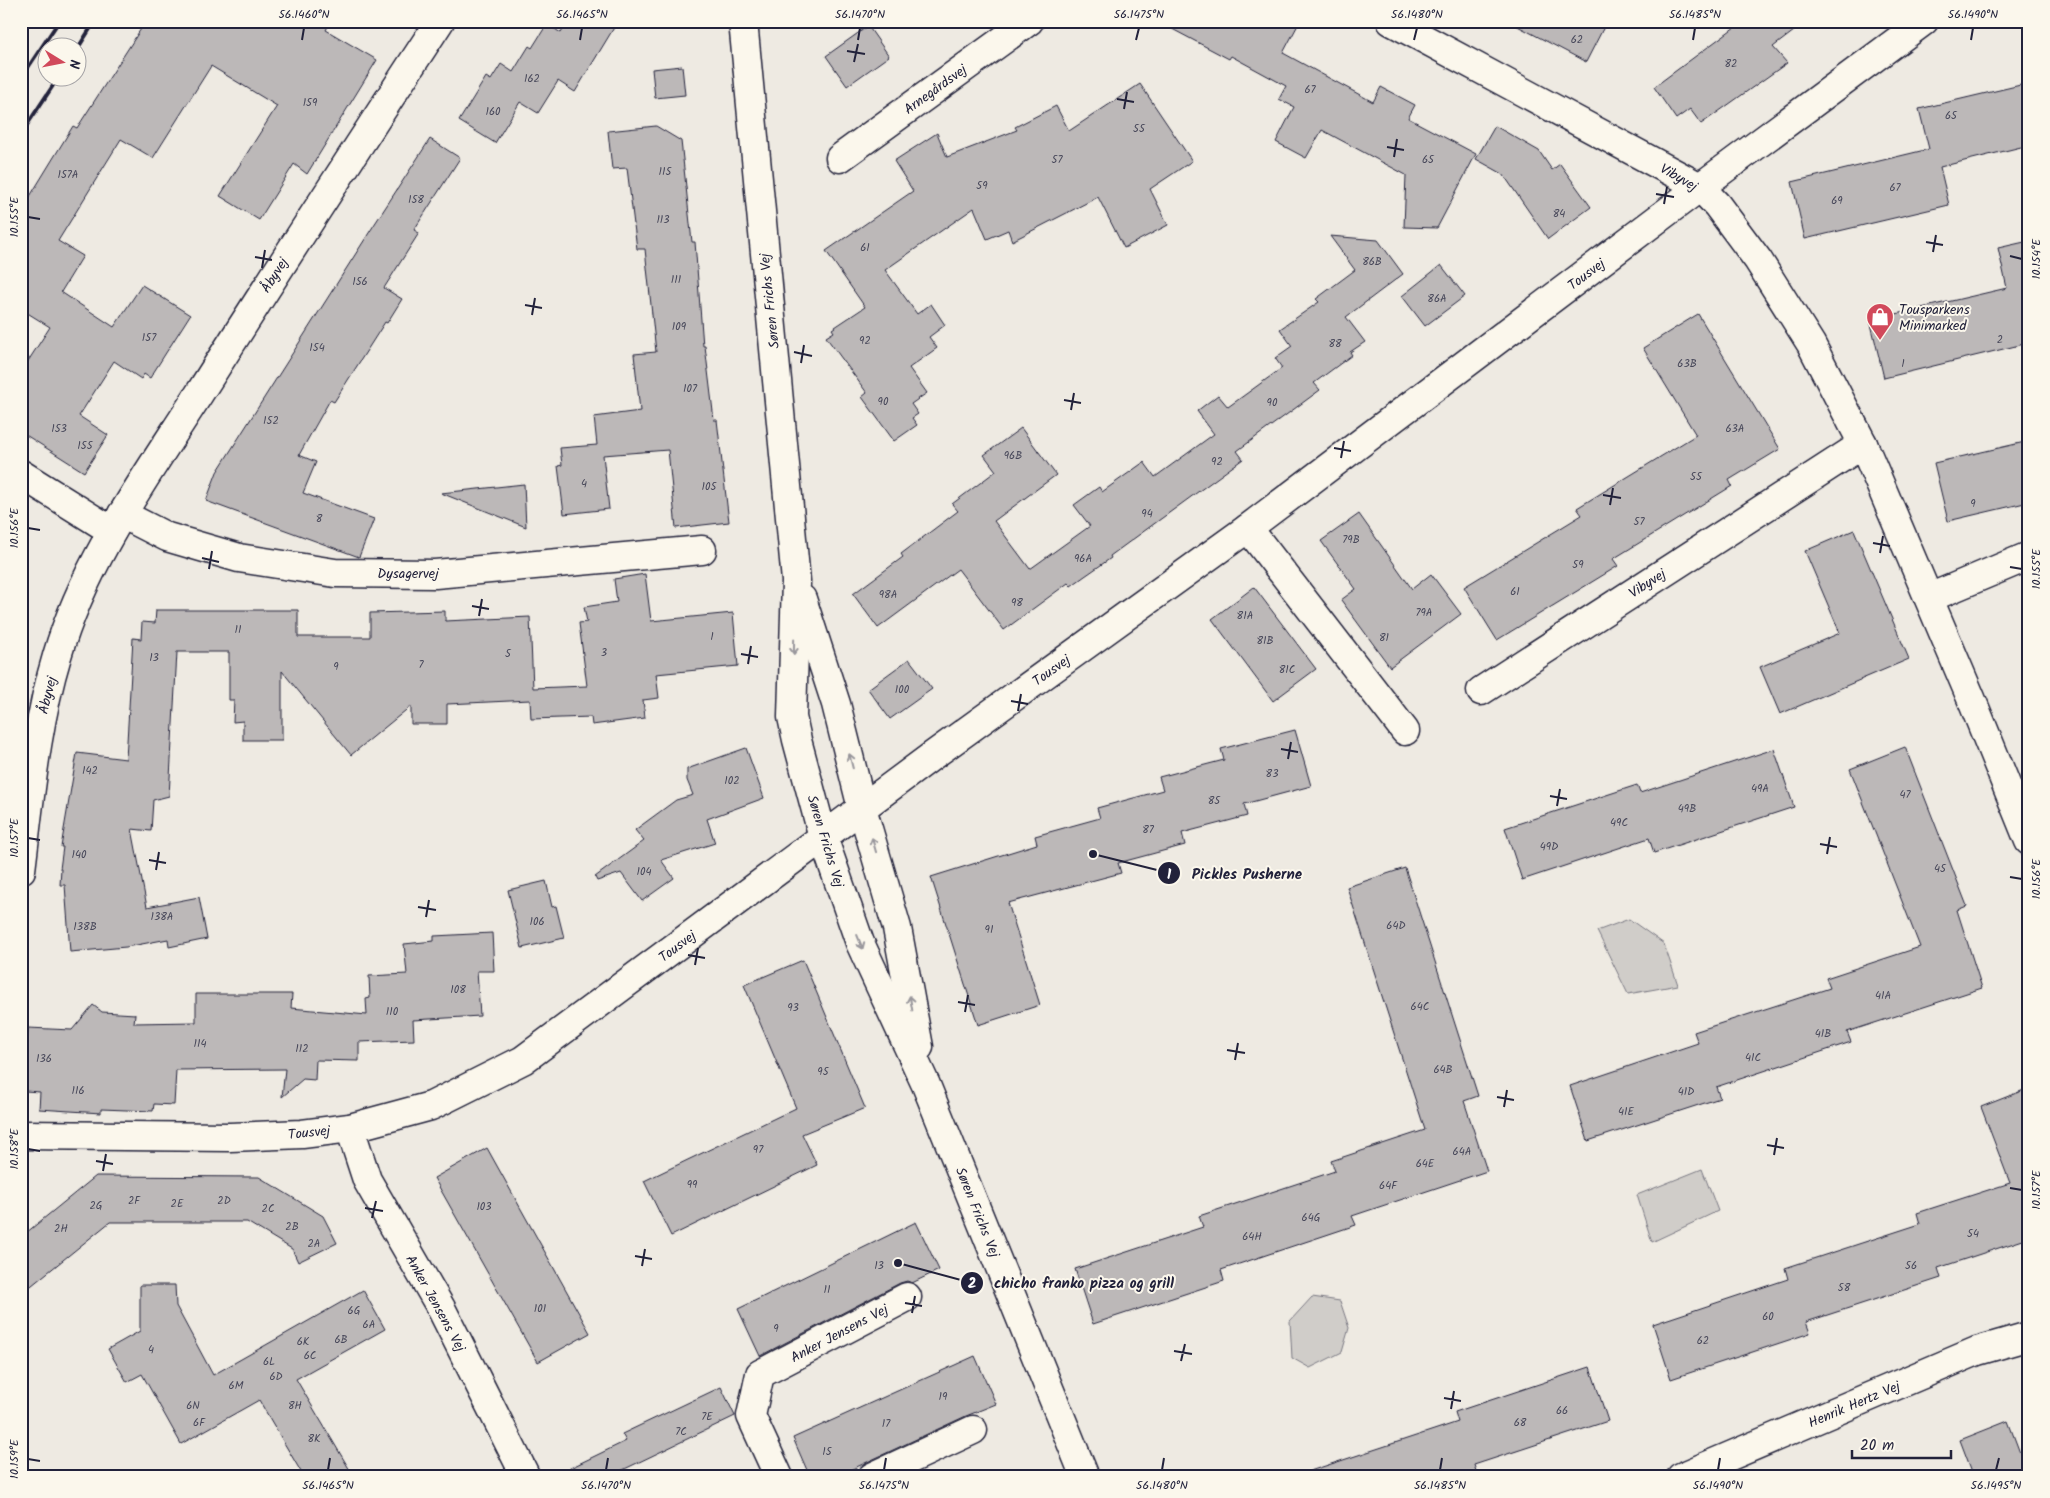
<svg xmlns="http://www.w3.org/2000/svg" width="2050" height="1498" font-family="Kalam,sans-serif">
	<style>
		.green { fill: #d0cdc9; stroke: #797882 }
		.building { fill: #bcb8b8; stroke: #22223b }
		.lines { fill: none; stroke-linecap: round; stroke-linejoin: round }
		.minor-casing { stroke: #22223b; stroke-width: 31 }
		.minor { stroke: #fbf7ec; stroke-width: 28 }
		.rail { stroke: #22223b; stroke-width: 4 }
		.oneway { stroke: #99979c }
		.ticks { fill: none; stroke: #22223b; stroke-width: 2 }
		.labels { text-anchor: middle; stroke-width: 4; stroke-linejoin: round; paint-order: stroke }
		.number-label { font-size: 11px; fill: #48485a }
		.street-label { font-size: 14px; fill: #22223b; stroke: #fbf7ec }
		.poi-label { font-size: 14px; fill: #22223b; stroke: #fbf7ec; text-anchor: start }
		.leader { fill: none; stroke: #22223b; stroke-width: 2 }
		.callout-dot { fill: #22223b; stroke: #fbf7ec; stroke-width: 2 }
		.mark-label { font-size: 15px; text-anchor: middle; font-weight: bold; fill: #fff }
		.callout-label { font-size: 15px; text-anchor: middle; font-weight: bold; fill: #22223b; stroke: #fbf7ec; stroke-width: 4; stroke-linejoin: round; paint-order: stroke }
		.neatline { fill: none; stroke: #22223b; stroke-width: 2 }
		.ticks-label { font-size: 12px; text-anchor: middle; fill: #22223b }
	</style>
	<rect width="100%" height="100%" fill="#eeeae2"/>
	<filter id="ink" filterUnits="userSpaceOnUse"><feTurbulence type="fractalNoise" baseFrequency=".02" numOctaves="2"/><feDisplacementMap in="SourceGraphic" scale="10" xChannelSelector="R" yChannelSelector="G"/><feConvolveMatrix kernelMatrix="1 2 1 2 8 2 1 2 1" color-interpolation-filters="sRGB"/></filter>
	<g filter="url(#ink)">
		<g class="green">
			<path d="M1629 919 1664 944 1678 985 1628 994 1597 931Z"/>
			<path d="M1702 1169 1718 1211 1652 1242 1637 1195Z"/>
			<path d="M1312 1297 1340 1301 1349 1328 1342 1352 1310 1368 1292 1358 1290 1321Z"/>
		</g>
		<g class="building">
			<path d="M146 21H331L326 30 377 60 307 174 294 164 259 220 220 196 277 106 211 66 153 158 121 139 58 241 83 256 61 292 114 327 142 285 190 315 150 378 144 374 141 379 114 361 79 416 108 435 84 472 21 432V372L50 327 21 309V211L73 126 77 128Z"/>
			<path d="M568 21H618L575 92 558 81 538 113 520 102 495 143 459 121 486 77 491 80 501 64 513 72 529 46 532 48 547 24 561 33Z"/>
			<path d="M1157 21H1300L1283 53 1373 102 1381 87 1415 105 1408 118 1476 154 1437 228 1404 227 1406 175 1322 130 1306 158 1276 142 1294 107 1279 99 1286 86 1231 56 1229 59Z"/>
			<path d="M1508 21H1607L1586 62Z"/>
			<path d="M1743 21H1807L1773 47 1787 63 1701 124 1690 109 1676 119 1654 87Z"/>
			<path d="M868 26 889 56 847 86 826 56Z"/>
			<path d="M682 66 685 95 655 98 652 69Z"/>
			<path d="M2029 83V145L1940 167 1949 205 1805 239 1792 182 1929 149 1919 109Z"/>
			<path d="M1140 84 1192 161 1150 189 1168 225 1124 248 1098 197 1012 241 1008 230 987 239 974 208 885 270 917 314 931 304 945 325 929 337 937 348 909 368 927 393 911 404 918 414 912 418 917 425 894 441 862 397 867 393 826 337 834 332 832 329 865 307 826 251 913 191 894 161 937 133 947 157 1017 130 1015 127 1056 106 1069 131Z"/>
			<path d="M656 126 681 141 692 242H695L703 346H705L714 420H717L729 522 676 528 668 450 603 455 609 509 564 514 558 466 562 465 560 448 597 445 594 417 640 411 634 354 656 352 645 249H637L627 168 612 169 608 131Z"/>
			<path d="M1495 126 1539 151 1552 170 1560 164 1591 207 1548 239 1503 174 1476 159Z"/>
			<path d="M430 139 460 158 414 230 419 233 384 288 402 299 387 323 385 322 334 402 330 400 299 455 316 462 303 493 374 519 359 557 206 501 217 472 374 225Z"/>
			<path d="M1330 236 1378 240 1403 274 1346 317 1365 342 1350 352 1352 355 1314 383 1320 390 1237 451 1243 459 1110 556 1111 558 1085 576 1071 586 1068 583 1004 630 958 569 878 628 853 594 903 557 901 554 958 511 952 504 996 471 984 455 1021 428 1056 475 994 521 1030 569 1090 526 1074 505 1099 487 1102 492 1144 462 1155 477 1214 434 1197 411 1218 395 1228 407 1282 368 1275 358 1292 346 1280 329 1319 302 1316 299 1355 270Z"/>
			<path d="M2029 241V334L2026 335 2028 343 1884 378 1870 320 2007 288 1998 248Z"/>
			<path d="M1441 265 1465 296 1425 326 1402 296Z"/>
			<path d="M1698 314 1780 449 1729 480 1732 486 1613 559 1618 566 1497 640 1464 587 1582 515 1577 508 1696 435 1643 348Z"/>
			<path d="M2029 441V502L1948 521 1934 463Z"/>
			<path d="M524 484 526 527 441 493Z"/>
			<path d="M1359 514 1412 589 1431 574 1461 614 1390 667 1341 600 1356 589 1321 541Z"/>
			<path d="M1854 530 1909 659 1780 714 1760 667 1840 633 1805 551Z"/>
			<path d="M645 574 651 621 733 613 738 666 656 674 659 698 643 700 645 718 592 725 591 717 531 719 530 700 447 704V724H411V706L351 755 282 671V740H243V721L233 722 234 700H229V652H177L169 796 153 800 151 831 132 829 147 907 199 897 207 939 169 947 168 939 126 947 70 952 65 885H60L61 869H60L63 847H61L77 753 126 759 133 638 141 639 142 622 155 623 156 610H298V637H370V613L445 611V621L530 617 533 688 587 686 579 623 587 622 584 607 617 602 614 579Z"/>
			<path d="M1254 587 1316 669 1273 701 1212 619Z"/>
			<path d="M909 659 932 689 890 719 868 689Z"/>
			<path d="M1295 730 1311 786 1244 804 1247 816 1182 833 1185 845 1118 863 1121 873 1008 903 1040 1005 978 1025 931 877 1037 844 1035 836 1100 818 1097 808 1163 790 1159 777 1224 760 1221 749Z"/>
			<path d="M1905 747 1967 906 1957 910 1982 988 1847 1032 1851 1042 1716 1087 1720 1098 1588 1141 1570 1086 1698 1043 1694 1032 1830 988 1826 978 1920 947 1850 769Z"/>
			<path d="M746 748 764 798 707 819 715 843 661 860 674 878 642 901 621 873 597 881 595 877 644 841 635 830 676 800 693 795 687 780V769Z"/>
			<path d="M1774 749 1794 807 1654 853 1649 838 1522 880 1505 828 1637 785 1640 793Z"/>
			<path d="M1405 868 1478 1096 1464 1101 1487 1171 1352 1216 1356 1225 1221 1270 1224 1281 1093 1324 1075 1269 1203 1227 1199 1216 1335 1171 1331 1161 1425 1130 1347 887Z"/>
			<path d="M546 881 552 907 556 906 564 938 522 948 508 890Z"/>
			<path d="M492 933 494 971H477L480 1016 413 1020 414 1040 359 1042V1061L316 1060 315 1080 303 1079 282 1097 285 1069 176 1070 174 1105 154 1104 153 1111 101 1109V1113L39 1109 40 1092 25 1091 28 1028 72 1030 93 1005 102 1012 135 1014 134 1023 196 1022V994H292L291 1008 367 1015 366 999 370 998 369 976 407 974 404 944 434 941V936Z"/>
			<path d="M803 960 865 1108 802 1134 817 1165 671 1236 644 1181 796 1108 744 985Z"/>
			<path d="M2029 1088V1238L1938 1268 1941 1278 1806 1322 1810 1333 1671 1379 1653 1324 1788 1279 1785 1268 1920 1224 1917 1213 2010 1183 1981 1107Z"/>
			<path d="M487 1148 590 1333 538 1362 434 1178Z"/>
			<path d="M96 1176 259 1177 323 1216 337 1243 298 1262 292 1249 247 1222H110L21 1294V1237Z"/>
			<path d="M916 1222 939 1270 912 1283 907 1281 900 1283 760 1356 738 1309Z"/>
			<path d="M140 1285H175L176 1306 213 1375 363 1290 385 1329 296 1379 354 1477H304L259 1400 181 1444 142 1374 127 1382 108 1349 140 1331Z"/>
			<path d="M975 1356 996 1404 966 1416 835 1477H810L793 1438Z"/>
			<path d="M1590 1367 1608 1421 1474 1465 1478 1477H1308L1307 1472 1458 1422 1455 1412Z"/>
			<path d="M721 1387 735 1416 608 1477H566L564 1471 626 1441 622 1434Z"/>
			<path d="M2008 1421 2029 1477H1974L1960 1440Z"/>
		</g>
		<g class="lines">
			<defs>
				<g id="minor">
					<path d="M743 21 796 581 792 717 797 740 823 837 860 943 926 1085 1085 1477"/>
					<path d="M1391 21 1700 187 1717 205 1758 260 1811 344 1863 444 1971 698 2029 841"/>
					<path d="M840 158 1029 21"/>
					<path d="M21 474 112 531"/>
					<path d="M122 514 167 537 239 558 335 573 435 574 702 550"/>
					<path d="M1248 528 1405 731"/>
					<path d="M1929 598 2029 556"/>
					<path d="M802 599 836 704 862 808 897 928 919 1047"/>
					<path d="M1481 691 1863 444"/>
					<path d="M21 870C30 798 36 725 57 656 85 560 146 477 199 394 278 269 359 145 440 21"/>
					<path d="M350 1128 367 1180 441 1308 526 1477"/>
					<path d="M21 1135 230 1137 302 1134 350 1128 431 1106 523 1060 932 756 1248 528 1700 187 1924 21"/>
					<path d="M779 1477 751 1416 760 1374 907 1297"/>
					<path d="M872 1477 973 1430"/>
					<path d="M1681 1477 1977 1351 2029 1336"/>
				</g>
			</defs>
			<use href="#minor" class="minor-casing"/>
			<use href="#minor" class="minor"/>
			<g class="rail">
				<path d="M78 48 95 21"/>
				<path d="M21 78 59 21"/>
				<path d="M21 134 58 78"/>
			</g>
		</g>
		<defs><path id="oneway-shaft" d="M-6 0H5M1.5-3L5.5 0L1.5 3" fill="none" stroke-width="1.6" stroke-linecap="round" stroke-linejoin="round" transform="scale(1.25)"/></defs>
		<g class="oneway">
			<use href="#oneway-shaft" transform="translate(794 647) rotate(91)"/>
			<use href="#oneway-shaft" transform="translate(851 761) rotate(-104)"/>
			<use href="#oneway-shaft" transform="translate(874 845) rotate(-106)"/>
			<use href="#oneway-shaft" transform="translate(860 942) rotate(68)"/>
			<use href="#oneway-shaft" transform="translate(911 1003) rotate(-100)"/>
		</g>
	</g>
	<path class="ticks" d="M302 40 304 28M580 40 582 28M858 40 860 28M1136 40 1139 28M1414 40 1417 28M1693 40 1695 28M1971 40 1973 28M847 51 865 54M854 62 858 44M1117 99 1134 102M1124 109 1127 92M1387 147 1404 150M1394 157 1397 139M1656 194 1674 197M1664 204 1667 187M28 217 40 219M1926 242 1943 245M1933 252 1936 235M2010 256 2022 259M255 257 272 260M262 268 265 250M525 305 542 308M532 315 535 298M794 352 812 356M801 363 804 345M1064 400 1081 403M1071 410 1074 393M1334 448 1351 451M1341 458 1344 441M1603 495 1621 498M1610 505 1613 488M28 528 40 530M1873 543 1890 546M1880 553 1883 536M202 558 219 562M2010 567 2022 569M209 569 212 551M472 606 489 609M479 616 482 599M741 654 758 657M748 664 751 646M1011 701 1028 704M1018 711 1021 694M1281 749 1298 752M1288 759 1291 742M1550 796 1567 799M1557 806 1560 789M28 838 40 840M1820 844 1837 847M1827 854 1830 837M149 860 166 863M156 870 159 852M2010 877 2022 879M418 907 436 910M426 917 429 900M688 955 705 958M695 965 698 948M958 1002 975 1005M965 1012 968 995M1227 1050 1245 1053M1235 1060 1238 1043M1497 1097 1514 1100M1504 1107 1507 1090M1767 1145 1784 1148M28 1149 40 1151M1774 1155 1777 1138M96 1161 113 1164M103 1171 106 1154M2010 1188 2022 1190M365 1208 383 1211M372 1218 376 1201M635 1256 652 1259M642 1266 645 1249M905 1303 922 1306M912 1313 915 1296M1174 1351 1192 1354M1181 1361 1185 1344M1444 1398 1461 1401M1451 1409 1454 1391M28 1459 40 1461M328 1470 330 1458M606 1470 608 1458M884 1470 886 1458M1162 1470 1164 1458M1440 1470 1442 1458M1718 1470 1720 1458M1996 1470 1999 1458"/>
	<defs>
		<symbol id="shop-pin" viewBox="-11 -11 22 30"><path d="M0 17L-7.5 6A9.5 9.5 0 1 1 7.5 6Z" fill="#d1495b" stroke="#fbf7ec"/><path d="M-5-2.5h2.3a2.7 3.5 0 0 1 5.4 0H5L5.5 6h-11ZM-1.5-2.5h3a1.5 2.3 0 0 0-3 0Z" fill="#fff"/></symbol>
	</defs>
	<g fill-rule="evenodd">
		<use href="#shop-pin" x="1864" y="301" width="32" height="43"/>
	</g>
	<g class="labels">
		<g class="number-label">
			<text x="1577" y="43">62</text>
			<text x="1731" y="67">82</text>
			<text x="532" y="82">162</text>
			<text x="1310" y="93">67</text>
			<text x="310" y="106">159</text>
			<text x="493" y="115">160</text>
			<text x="1951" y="119">65</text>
			<text x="1139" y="132">55</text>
			<text x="1057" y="163">57</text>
			<text x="1428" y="163">65</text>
			<text x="665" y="175">115</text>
			<text x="68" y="178">157A</text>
			<text x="982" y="189">59</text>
			<text x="1895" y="191">67</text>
			<text x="416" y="203">158</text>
			<text x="1837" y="204">69</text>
			<text x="1559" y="217">84</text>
			<text x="663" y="223">113</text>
			<text x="865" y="251">61</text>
			<text x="1372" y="265">86B</text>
			<text x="676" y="283">111</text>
			<text x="360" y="285">156</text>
			<text x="1437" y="302">86A</text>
			<text x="679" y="330">109</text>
			<text x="149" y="341">157</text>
			<text x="2000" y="343">2</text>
			<text x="865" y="344">92</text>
			<text x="1335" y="347">88</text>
			<text x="317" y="351">154</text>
			<text x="1687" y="367">63B</text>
			<text x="1903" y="367">1</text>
			<text x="690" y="392">107</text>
			<text x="883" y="405">90</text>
			<text x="1272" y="406">90</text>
			<text x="271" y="424">152</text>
			<text x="59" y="432">153</text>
			<text x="1735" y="432">63A</text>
			<text x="85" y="449">155</text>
			<text x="1013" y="459">96B</text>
			<text x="1217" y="465">92</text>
			<text x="1696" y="480">55</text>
			<text x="584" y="487">4</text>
			<text x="709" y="490">105</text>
			<text x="1973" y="507">9</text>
			<text x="1147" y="517">94</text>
			<text x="319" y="522">8</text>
			<text x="1639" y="525">57</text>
			<text x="1351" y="543">79B</text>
			<text x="1083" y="562">96A</text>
			<text x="1578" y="568">59</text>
			<text x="1515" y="595">61</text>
			<text x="888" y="598">98A</text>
			<text x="1017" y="606">98</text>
			<text x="1424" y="616">79A</text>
			<text x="1245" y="619">81A</text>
			<text x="238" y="633">11</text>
			<text x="712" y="640">1</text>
			<text x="1384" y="641">81</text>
			<text x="1265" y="644">81B</text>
			<text x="604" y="656">3</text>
			<text x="508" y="657">5</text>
			<text x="154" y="661">13</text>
			<text x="421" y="668">7</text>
			<text x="336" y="670">9</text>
			<text x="1287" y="673">81C</text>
			<text x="902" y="693">100</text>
			<text x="90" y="774">142</text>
			<text x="1272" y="777">83</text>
			<text x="732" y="784">102</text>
			<text x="1760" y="792">49A</text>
			<text x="1905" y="798">47</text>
			<text x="1214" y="804">85</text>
			<text x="1687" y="812">49B</text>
			<text x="1619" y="826">49C</text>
			<text x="1148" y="833">87</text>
			<text x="1549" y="850">49D</text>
			<text x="79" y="858">140</text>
			<text x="1940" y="872">45</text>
			<text x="644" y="875">104</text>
			<text x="162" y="920">138A</text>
			<text x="537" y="925">106</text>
			<text x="1396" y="929">64D</text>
			<text x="85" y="930">138B</text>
			<text x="989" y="933">91</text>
			<text x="458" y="993">108</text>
			<text x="1883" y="999">41A</text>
			<text x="1420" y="1010">64C</text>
			<text x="793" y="1011">93</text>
			<text x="392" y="1015">110</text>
			<text x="1823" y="1037">41B</text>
			<text x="200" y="1047">114</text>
			<text x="302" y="1052">112</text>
			<text x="1753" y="1061">41C</text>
			<text x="44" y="1062">136</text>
			<text x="1443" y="1073">64B</text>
			<text x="823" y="1075">95</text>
			<text x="78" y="1094">116</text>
			<text x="1686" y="1095">41D</text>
			<text x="1626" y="1115">41E</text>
			<text x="758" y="1153">97</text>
			<text x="1462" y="1155">64A</text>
			<text x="1425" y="1167">64E</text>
			<text x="692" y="1188">99</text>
			<text x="1388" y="1189">64F</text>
			<text x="134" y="1204">2F</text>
			<text x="224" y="1204">2D</text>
			<text x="177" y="1207">2E</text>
			<text x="96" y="1209">2G</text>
			<text x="484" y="1210">103</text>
			<text x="268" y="1212">2C</text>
			<text x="1311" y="1221">64G</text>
			<text x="292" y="1230">2B</text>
			<text x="61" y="1232">2H</text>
			<text x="1973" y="1237">54</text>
			<text x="1252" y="1240">64H</text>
			<text x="314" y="1247">2A</text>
			<text x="879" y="1269">13</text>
			<text x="1911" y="1269">56</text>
			<text x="1844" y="1291">58</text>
			<text x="827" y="1293">11</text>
			<text x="540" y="1312">101</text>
			<text x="354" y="1314">6G</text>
			<text x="1768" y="1320">60</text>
			<text x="369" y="1328">6A</text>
			<text x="776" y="1332">9</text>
			<text x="341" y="1343">6B</text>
			<text x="1703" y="1344">62</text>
			<text x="303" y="1345">6K</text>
			<text x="151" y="1353">4</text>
			<text x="310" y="1359">6C</text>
			<text x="269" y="1365">6L</text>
			<text x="276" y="1380">6D</text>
			<text x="236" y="1389">6M</text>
			<text x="943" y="1400">19</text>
			<text x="193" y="1409">6N</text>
			<text x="295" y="1409">8H</text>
			<text x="1562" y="1414">66</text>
			<text x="707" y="1420">7E</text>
			<text x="199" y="1426">6F</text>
			<text x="1520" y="1426">68</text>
			<text x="886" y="1427">17</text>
			<text x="681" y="1435">7C</text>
			<text x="314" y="1442">8K</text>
			<text x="827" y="1455">15</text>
		</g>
		<g class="street-label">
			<text transform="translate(935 89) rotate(-36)" y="5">Arnegårdsvej</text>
			<text transform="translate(1679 177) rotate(30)" y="5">Vibyvej</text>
			<text transform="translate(1586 274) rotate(-37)" y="5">Tousvej</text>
			<text transform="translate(274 275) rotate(-58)" y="5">Åbyvej</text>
			<text transform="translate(769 301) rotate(-96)" y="5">Søren Frichs Vej</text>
			<text x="408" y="578">Dysagervej</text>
			<text transform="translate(1647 583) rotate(-33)" y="5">Vibyvej</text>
			<text transform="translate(1051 670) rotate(-36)" y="5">Tousvej</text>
			<text transform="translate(47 695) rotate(-76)" y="5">Åbyvej</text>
			<text transform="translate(826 841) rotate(73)" y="5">Søren Frichs Vej</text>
			<text transform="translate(677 946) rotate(-37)" y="5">Tousvej</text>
			<text transform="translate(309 1132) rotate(-6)" y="5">Tousvej</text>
			<text transform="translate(978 1212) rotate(68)" y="5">Søren Frichs Vej</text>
			<text transform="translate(436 1303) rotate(61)" y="5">Anker Jensens Vej</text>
			<text transform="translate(839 1333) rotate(-28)" y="5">Anker Jensens Vej</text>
			<text transform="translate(1854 1404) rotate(-23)" y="5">Henrik Hertz Vej</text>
		</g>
		<g class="poi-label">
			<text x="1899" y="314">Tousparkens<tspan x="1899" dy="16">Minimarked</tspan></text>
		</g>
	</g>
	<path class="leader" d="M1093 854L1169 873M898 1263L972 1283"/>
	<g class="callout-dot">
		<circle cx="1093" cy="854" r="5"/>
		<circle cx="898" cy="1263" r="5"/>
		<circle cx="1169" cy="873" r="12"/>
		<circle cx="972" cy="1283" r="12"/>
	</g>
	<g class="mark-label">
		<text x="1169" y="879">1</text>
		<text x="972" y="1288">2</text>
	</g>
	<g class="callout-label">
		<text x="1247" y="879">Pickles Pusherne</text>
		<text x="1084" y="1288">chicho franko pizza og grill</text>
	</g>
	<rect width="2050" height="1498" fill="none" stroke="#fbf7ec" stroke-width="55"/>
	<g transform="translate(62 62) rotate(100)"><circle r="24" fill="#fbf7ec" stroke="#a4a2a5"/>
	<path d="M0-4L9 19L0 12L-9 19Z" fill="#d1495b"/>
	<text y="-8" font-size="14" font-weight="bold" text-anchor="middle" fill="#22223b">N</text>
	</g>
	<path d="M1852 1450v8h99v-8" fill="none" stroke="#22223b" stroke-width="2.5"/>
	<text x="1860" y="1450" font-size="15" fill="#22223b" stroke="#fbf7ec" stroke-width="4" paint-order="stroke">20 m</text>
	<rect x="28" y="28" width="1994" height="1442" class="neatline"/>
	<g class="ticks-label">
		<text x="304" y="18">56.1460°N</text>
		<text x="582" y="18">56.1465°N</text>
		<text x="860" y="18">56.1470°N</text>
		<text x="1139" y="18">56.1475°N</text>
		<text x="1417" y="18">56.1480°N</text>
		<text x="1695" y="18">56.1485°N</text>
		<text x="1973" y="18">56.1490°N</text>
		<text transform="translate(14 217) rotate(-90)" y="4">10.155°E</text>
		<text transform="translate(2036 259) rotate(-90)" y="4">10.154°E</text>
		<text transform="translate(14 528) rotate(-90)" y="4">10.156°E</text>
		<text transform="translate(2036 569) rotate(-90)" y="4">10.155°E</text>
		<text transform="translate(14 838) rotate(-90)" y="4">10.157°E</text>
		<text transform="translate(2036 879) rotate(-90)" y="4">10.156°E</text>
		<text transform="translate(14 1149) rotate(-90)" y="4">10.158°E</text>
		<text transform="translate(2036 1190) rotate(-90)" y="4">10.157°E</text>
		<text transform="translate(14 1459) rotate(-90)" y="4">10.159°E</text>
		<text x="328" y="1489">56.1465°N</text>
		<text x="606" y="1489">56.1470°N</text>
		<text x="884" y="1489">56.1475°N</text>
		<text x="1162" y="1489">56.1480°N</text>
		<text x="1440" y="1489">56.1485°N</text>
		<text x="1718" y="1489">56.1490°N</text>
		<text x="1996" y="1489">56.1495°N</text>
	</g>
</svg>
